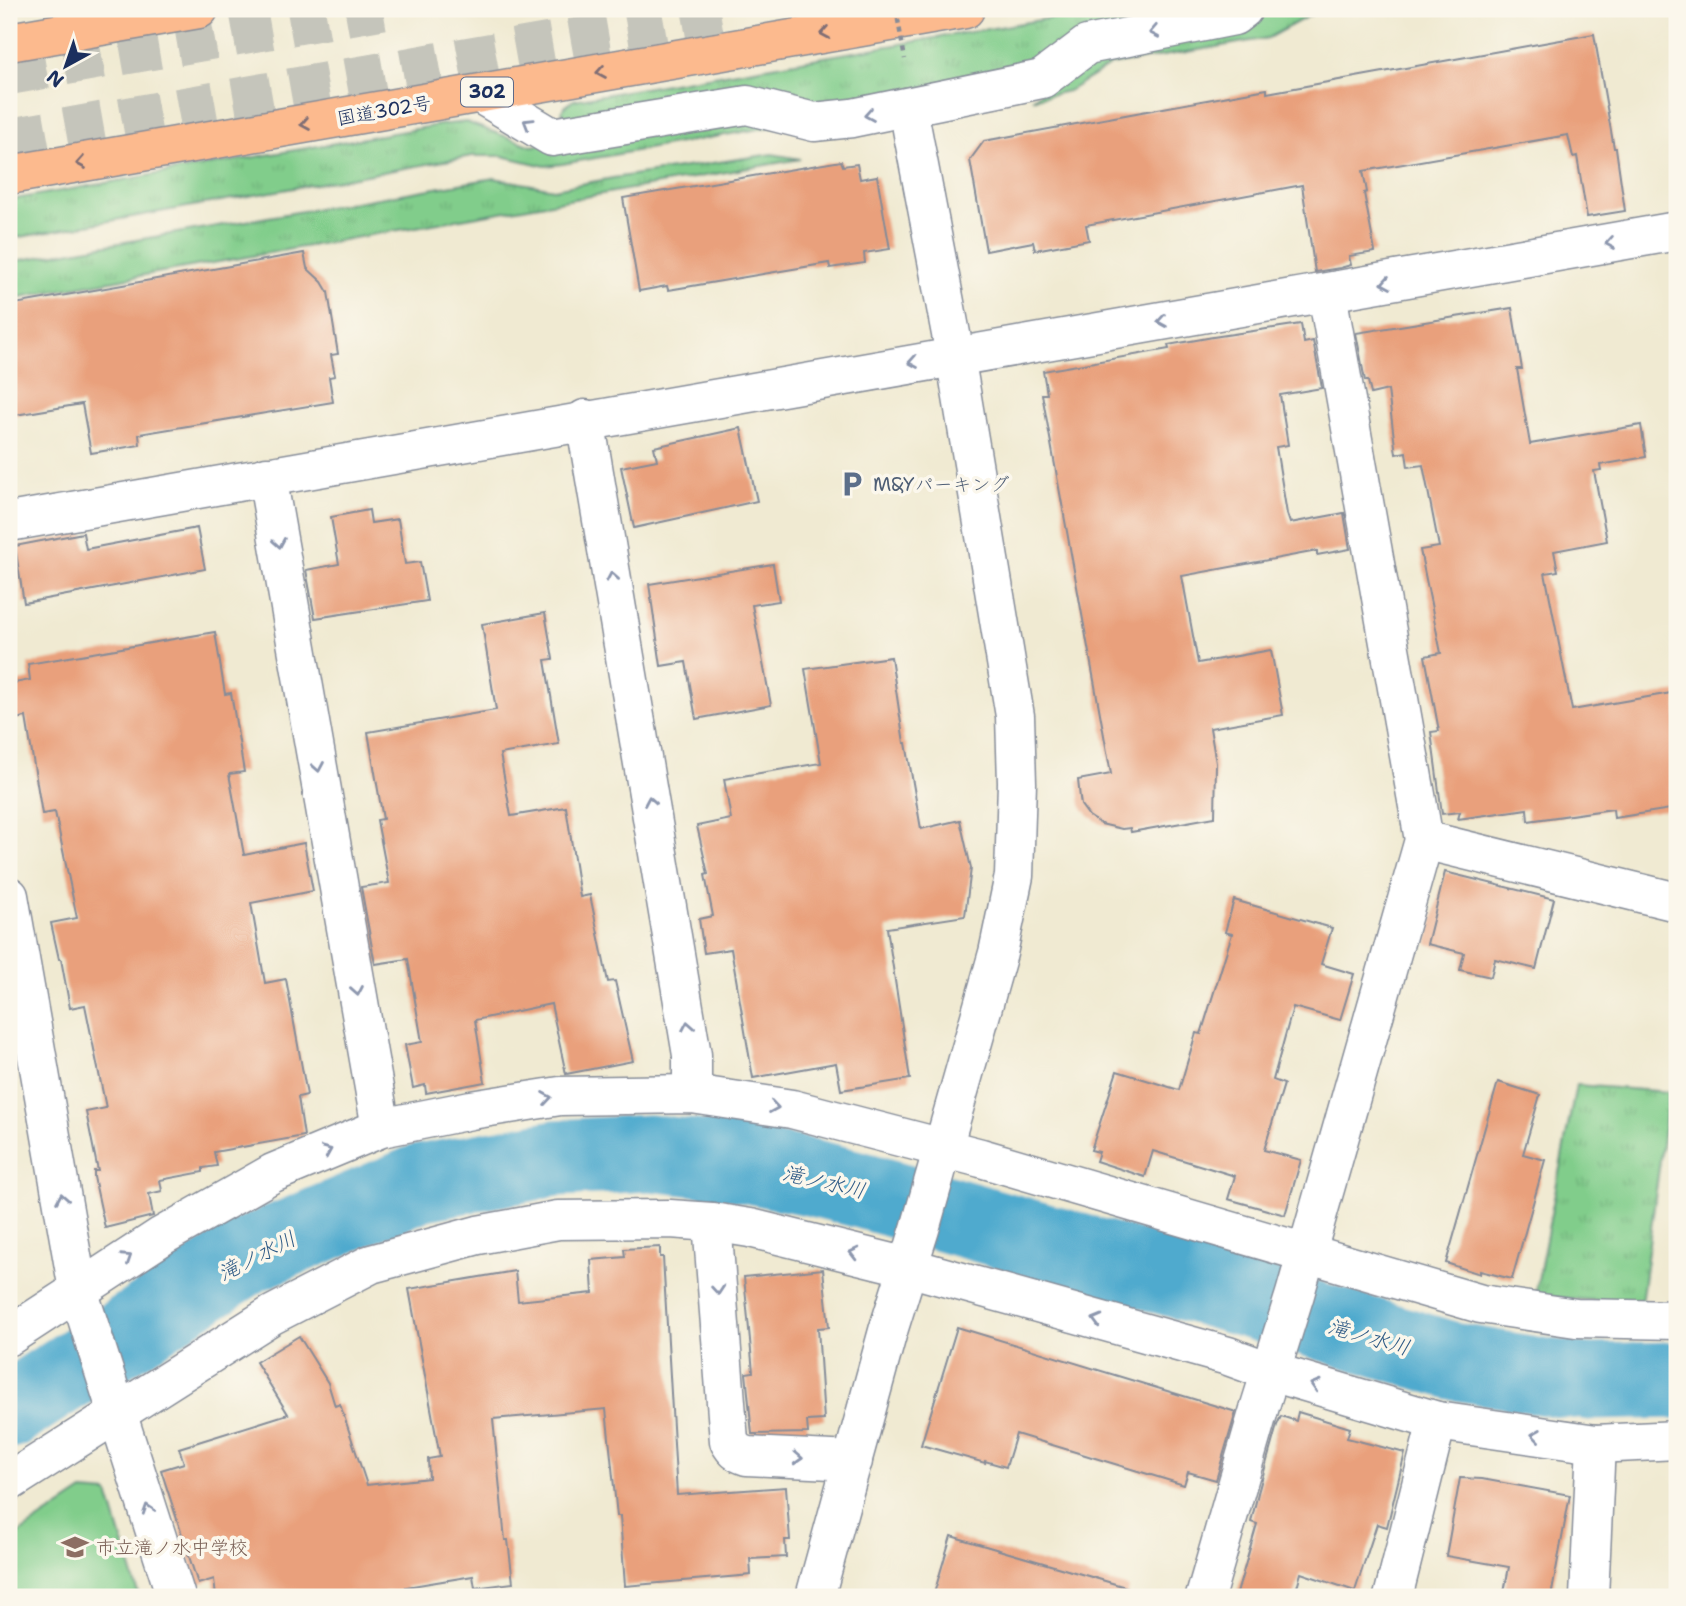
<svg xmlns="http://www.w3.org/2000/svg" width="1686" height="1606" font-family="'Shantell Sans','Klee One',sans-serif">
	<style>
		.grass { fill: url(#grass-tufts); stroke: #4e7e74; stroke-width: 2 }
		.pitch { fill: #81cd8b; stroke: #4e7e74; stroke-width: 2 }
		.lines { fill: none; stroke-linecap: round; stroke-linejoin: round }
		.river { stroke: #50aace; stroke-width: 77 }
		.building { fill: #e9a07b }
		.motorway-tunnel { stroke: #c5c5bb; stroke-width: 38; stroke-dasharray: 38 19; stroke-linecap: butt }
		.minor-casing { stroke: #868c98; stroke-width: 41 }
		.tertiary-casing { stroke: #868c98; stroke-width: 41 }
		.trunk-casing { stroke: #868c98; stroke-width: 41 }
		.minor { stroke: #fff; stroke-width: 38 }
		.tertiary { stroke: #fff; stroke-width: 38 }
		.trunk { stroke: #fcba8e; stroke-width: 38 }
		.path-bridge { stroke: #868c98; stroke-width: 4.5; stroke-dasharray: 5 5; stroke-linecap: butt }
		.oneway { stroke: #8d97ae }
		.oneway2 { stroke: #806e74 }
		.labels { text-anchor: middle; stroke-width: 7; stroke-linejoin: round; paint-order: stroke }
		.shield { fill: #fbf7ec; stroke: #5e6b89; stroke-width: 2 }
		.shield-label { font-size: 18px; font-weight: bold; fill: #1b2f5e }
		.street-label { font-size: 19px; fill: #1b2f5e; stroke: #fbf7ec }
		.service-label { font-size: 19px; fill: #4e5e75; stroke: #fbf7ec; text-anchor: start }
		.education-label { font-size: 19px; fill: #785e54; stroke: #fbf7ec; text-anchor: start }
		.water-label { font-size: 21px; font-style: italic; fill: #2e5a85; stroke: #fbf7ec }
	</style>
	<defs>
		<pattern id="grass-tufts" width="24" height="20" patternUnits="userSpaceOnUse" patternTransform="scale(1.75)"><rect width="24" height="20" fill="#81cd8b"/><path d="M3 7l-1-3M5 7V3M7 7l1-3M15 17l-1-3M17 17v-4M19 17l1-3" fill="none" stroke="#6fb07a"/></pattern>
	</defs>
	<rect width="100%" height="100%" fill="#fbf7ec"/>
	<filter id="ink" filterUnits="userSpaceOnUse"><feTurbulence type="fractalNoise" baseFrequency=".0143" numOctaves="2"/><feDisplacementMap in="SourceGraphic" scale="14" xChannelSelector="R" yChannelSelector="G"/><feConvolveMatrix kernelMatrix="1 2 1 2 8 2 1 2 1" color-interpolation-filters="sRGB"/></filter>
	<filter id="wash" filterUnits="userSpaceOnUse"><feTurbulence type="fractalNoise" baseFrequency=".00686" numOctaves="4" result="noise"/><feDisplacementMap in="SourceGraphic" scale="28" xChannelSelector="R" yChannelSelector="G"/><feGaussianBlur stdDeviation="1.57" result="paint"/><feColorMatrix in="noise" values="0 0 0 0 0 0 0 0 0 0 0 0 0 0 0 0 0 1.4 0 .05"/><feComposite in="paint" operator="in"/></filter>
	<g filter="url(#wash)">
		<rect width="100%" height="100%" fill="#f0ead2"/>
		<g class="grass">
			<path d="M1104 9H1214L1053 61 813 110 567 119 562 111 566 105 574 100Z"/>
			<path d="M1269 9H1321L1268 38 1111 65 1068 91 1032 99 1078 65 1255 20Z"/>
			<path d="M744 116 776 126 562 164 545 166 502 156H472L9 239V200L439 125 466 122 532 146Z"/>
			<path d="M772 154 800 159 9 299V262L494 178 554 189 613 178Z"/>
			<path d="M1576 1085 1669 1092 1641 1304 1535 1296Z"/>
		</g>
		<path class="pitch" d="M83 1491 108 1493 139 1597H9V1540Z"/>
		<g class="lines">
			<path class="river" d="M9 1410 249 1255 419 1183 556 1158 650 1153 733 1162 814 1178 865 1191 1276 1308 1457 1362 1547 1377 1591 1382 1677 1380"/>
		</g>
		<g id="blocks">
			<g class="building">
				<path d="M1594 34 1614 148H1616L1625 211 1587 217 1577 156 1573 157 1568 135 1363 171 1367 192 1364 193 1375 252 1349 256 1351 265 1340 268 1315 272 1302 185 1086 225 1089 240 1035 250 1033 242 986 251 970 160 984 141 1267 89V93Z"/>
				<path d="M841 161 843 166 857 164 860 179 877 176 890 249 864 253 865 263 830 268 829 263 668 290 667 286 639 291 623 198Z"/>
				<path d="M304 253 307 268 322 282 328 292 338 354 331 355 335 376 329 377 333 402 139 434 140 445 91 453 82 404 9 416V305Z"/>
				<path d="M1512 308 1522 369H1517L1530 444 1641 425 1646 457 1600 465 1601 470 1594 471 1607 541 1554 551 1558 571 1545 573 1572 710 1677 692V808L1614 818 1613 809 1528 821 1527 809 1458 819 1460 812 1442 814 1431 732 1439 731 1425 656 1441 653 1420 550 1439 547 1423 465 1408 467 1406 452 1396 454 1388 390 1371 394 1368 381H1365L1356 333Z"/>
				<path d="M1301 324 1304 343 1313 341 1322 388 1280 395 1288 445 1276 447 1287 514 1290 523 1344 513 1350 549 1317 555V551L1182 576 1198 663 1271 650 1283 715 1210 728 1216 763 1215 817 1131 832 1130 828 1122 829 1101 824 1089 816 1081 805 1080 798 1078 780 1111 774 1042 394H1047L1043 371 1169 349 1168 345 1213 337Z"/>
				<path d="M741 428 757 501 634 528 621 467 657 460 654 447Z"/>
				<path d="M369 510 371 523 398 519 405 564 420 562 427 601 315 618 306 570 339 564 331 517Z"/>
				<path d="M197 528 205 569 24 603 15 546 83 533 86 549Z"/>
				<path d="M773 564 779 601 752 605 771 705 696 719 686 662 661 666 649 584Z"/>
				<path d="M545 613 553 659 545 660 559 744 500 754 511 816 566 807 580 897 590 895 608 982 615 981 633 1061 566 1074 551 1004 475 1020 485 1082 426 1093 425 1085 413 1088 405 1045 422 1042 408 959 375 964 361 887 389 883 377 820 383 819 368 732 496 710 482 624Z"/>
				<path d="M215 632 225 694 231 693 244 772 229 774 244 855 304 843 313 891 251 903 265 983 286 979 307 1095 298 1097 304 1136 214 1152 217 1166 203 1168V1172L160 1180 162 1191 149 1194 153 1216 105 1228 94 1177V1171H98L86 1112 106 1108 85 1005 70 1008 61 959H59L51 923 77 918 55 812 42 814 26 717 9 720V684L30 680 28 664Z"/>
				<path d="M891 657 904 743H906L921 829 960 820 971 868 965 916 887 928 910 1079 841 1090 836 1063 753 1078 731 949 704 953 699 919 713 916 705 875 708 874 697 826 731 819 724 779 821 763 805 669Z"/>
				<path d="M1445 872 1554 899 1536 969 1495 959 1491 977 1460 970 1464 953 1427 944Z"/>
				<path d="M1234 900 1332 928 1321 964 1354 974 1340 1020 1293 1007 1273 1080 1284 1084 1264 1150 1301 1160 1285 1215 1228 1199 1235 1176 1153 1151 1145 1177 1096 1161 1099 1152 1091 1150 1117 1071 1179 1090 1196 1033 1201 1034 1232 934 1225 932Z"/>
				<path d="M1498 1082 1540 1095 1523 1154 1545 1160 1512 1279 1480 1271V1274L1446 1263Z"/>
				<path d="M660 1247V1257H663L677 1495 786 1487 790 1540H785L786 1557 750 1559 751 1575 625 1586 620 1516H617L606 1409 493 1419 505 1540H508L513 1583 475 1588 473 1576 406 1587 407 1591 384 1592 385 1597H352V1592L283 1597H216L214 1579 198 1584 161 1470 184 1463 179 1448 288 1414 256 1362 299 1336 328 1383 335 1406 340 1404 367 1485 429 1478 428 1459 440 1457 409 1289 515 1271 518 1301 593 1293 591 1260 625 1257 624 1249Z"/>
				<path d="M823 1269 829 1327 818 1328 824 1420 807 1421 808 1433 752 1434 746 1373 753 1372 744 1277Z"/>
				<path d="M957 1327 1236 1412 1216 1480 1188 1472 1184 1485 1016 1434 1006 1467 985 1461V1463L921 1445Z"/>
				<path d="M1298 1412 1350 1428 1347 1438 1405 1453 1387 1527 1377 1524 1355 1591 1301 1573 1294 1597H1236L1257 1524 1251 1522 1258 1493 1277 1425 1281 1416 1296 1421Z"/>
				<path d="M1460 1478 1482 1479 1570 1495 1551 1597H1503L1509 1567 1446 1556Z"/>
				<path d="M951 1536 1129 1588 1127 1597H933Z"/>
			</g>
		</g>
	</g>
	<g filter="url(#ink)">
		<use href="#blocks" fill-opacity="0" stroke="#868c98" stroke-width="2"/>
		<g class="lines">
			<g class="motorway-tunnel">
				<path d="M9 76 392 9"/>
				<path d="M9 137 734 9"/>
			</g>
			<defs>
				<g id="minor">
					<path d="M480 94 552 137 747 105 814 122 852 118 1042 79 1087 45 1234 16 1243 9"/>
					<path d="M585 419 692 1055V1094"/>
					<path d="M267 476 381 1128"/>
					<path d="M9 522 1677 231"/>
					<path d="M1424 840 1677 902"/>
					<path d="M9 896 78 1290 176 1597"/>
					<path d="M712 1222 729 1441C734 1450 737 1453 747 1456L853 1461"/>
					<path d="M9 1336 162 1236 273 1173 381 1128 471 1110 560 1096 692 1094 792 1109 981 1158 1481 1304 1576 1318 1677 1320"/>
					<path d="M9 1482 272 1315 371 1264 478 1235 558 1220 670 1219 712 1222 750 1228 908 1267 1228 1356 1272 1372 1437 1421 1596 1444 1677 1440"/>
					<path d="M1205 1597 1260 1406 1295 1294 1424 840 1327 293"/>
					<path d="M1393 1597 1437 1421"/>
					<path d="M1589 1597 1596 1444"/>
				</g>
				<path id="tertiary" d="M815 1597 888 1331 920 1229 998 953 1014 876 1017 783 1015 716 955 355 908 108"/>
				<g id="trunk">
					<path d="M9 42 199 9"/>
					<path d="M9 175 965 9"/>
				</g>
			</defs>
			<use href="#minor" class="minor-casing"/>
			<use href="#tertiary" class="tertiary-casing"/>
			<use href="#trunk" class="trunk-casing"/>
			<use href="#minor" class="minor"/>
			<use href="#tertiary" class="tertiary"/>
			<use href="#trunk" class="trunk"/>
			<path class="path-bridge" d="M896 9 905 59"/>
		</g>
		<defs><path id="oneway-chevron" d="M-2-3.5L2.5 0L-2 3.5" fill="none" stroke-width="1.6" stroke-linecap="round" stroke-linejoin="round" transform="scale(1.75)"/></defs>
		<g class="oneway">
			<use href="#oneway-chevron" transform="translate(1154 32) rotate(169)"/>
			<use href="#oneway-chevron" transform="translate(869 115) rotate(170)"/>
			<use href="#oneway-chevron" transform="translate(528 123) rotate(-149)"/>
			<use href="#oneway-chevron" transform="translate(1610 243) rotate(170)"/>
			<use href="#oneway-chevron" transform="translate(1386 283) rotate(170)"/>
			<use href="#oneway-chevron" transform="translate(1162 321) rotate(171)"/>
			<use href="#oneway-chevron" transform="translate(913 362) rotate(170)"/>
			<use href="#oneway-chevron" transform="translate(279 543) rotate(80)"/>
			<use href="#oneway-chevron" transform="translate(612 577) rotate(-100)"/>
			<use href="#oneway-chevron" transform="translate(318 767) rotate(80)"/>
			<use href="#oneway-chevron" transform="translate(650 801) rotate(-100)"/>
			<use href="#oneway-chevron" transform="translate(357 991) rotate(80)"/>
			<use href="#oneway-chevron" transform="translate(688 1026) rotate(-100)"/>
			<use href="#oneway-chevron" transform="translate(547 1098) rotate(-9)"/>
			<use href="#oneway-chevron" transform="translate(774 1107) rotate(9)"/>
			<use href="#oneway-chevron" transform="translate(327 1151) rotate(-23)"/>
			<use href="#oneway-chevron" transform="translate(62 1198) rotate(-100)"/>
			<use href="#oneway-chevron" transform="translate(854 1253) rotate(-166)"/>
			<use href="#oneway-chevron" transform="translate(127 1258) rotate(-33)"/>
			<use href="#oneway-chevron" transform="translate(718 1290) rotate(85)"/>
			<use href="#oneway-chevron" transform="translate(1097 1320) rotate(-165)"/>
			<use href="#oneway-chevron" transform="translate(1315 1385) rotate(-163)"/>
			<use href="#oneway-chevron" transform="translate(1536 1435) rotate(-172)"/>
			<use href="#oneway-chevron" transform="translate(798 1458) rotate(3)"/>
			<use href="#oneway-chevron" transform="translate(148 1509) rotate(-108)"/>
		</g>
		<g class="oneway2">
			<use href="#oneway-chevron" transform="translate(825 33) rotate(170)"/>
			<use href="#oneway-chevron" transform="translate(601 72) rotate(170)"/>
			<use href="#oneway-chevron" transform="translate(305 124) rotate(170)"/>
			<use href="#oneway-chevron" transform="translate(81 163) rotate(170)"/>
		</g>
	</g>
	<defs>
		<symbol id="parking-bare" viewBox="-9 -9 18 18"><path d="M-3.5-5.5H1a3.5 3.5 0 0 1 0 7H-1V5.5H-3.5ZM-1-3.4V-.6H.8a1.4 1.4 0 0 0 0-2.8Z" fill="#5c6f8a" stroke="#fbf7ec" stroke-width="2.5" paint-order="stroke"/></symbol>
		<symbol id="school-bare" viewBox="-9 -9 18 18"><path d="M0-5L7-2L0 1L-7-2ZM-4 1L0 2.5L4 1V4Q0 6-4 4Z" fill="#8d6e63" stroke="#fbf7ec" stroke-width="2.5" paint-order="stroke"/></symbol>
	</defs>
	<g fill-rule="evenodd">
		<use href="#parking-bare" x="833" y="465" width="38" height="38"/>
		<use href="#school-bare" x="56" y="1528" width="38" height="38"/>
	</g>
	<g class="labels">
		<rect class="shield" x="461" y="77.5" width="52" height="29" rx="5"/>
		<g class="shield-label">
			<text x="487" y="98">302</text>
		</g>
		<g class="street-label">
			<text transform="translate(384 110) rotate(-10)" y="7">国道302号</text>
		</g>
		<g class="service-label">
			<text x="873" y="491">M&amp;Yパーキング</text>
		</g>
		<g class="education-label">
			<text x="96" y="1554">市立滝ノ水中学校</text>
		</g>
		<g class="water-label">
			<text transform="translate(824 1182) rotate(13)" y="7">滝ノ水川</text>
			<text transform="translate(257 1256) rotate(-27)" y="7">滝ノ水川</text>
			<text transform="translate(1369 1337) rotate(16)" y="7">滝ノ水川</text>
		</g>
	</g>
	<rect width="1686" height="1606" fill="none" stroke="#fbf7ec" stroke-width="35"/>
	<g transform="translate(66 66) rotate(220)" stroke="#fbf7ec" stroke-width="5" paint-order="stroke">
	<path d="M0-5L12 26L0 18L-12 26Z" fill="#1b2f5e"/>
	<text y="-10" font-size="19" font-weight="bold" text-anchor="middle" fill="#1b2f5e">N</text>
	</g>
</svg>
